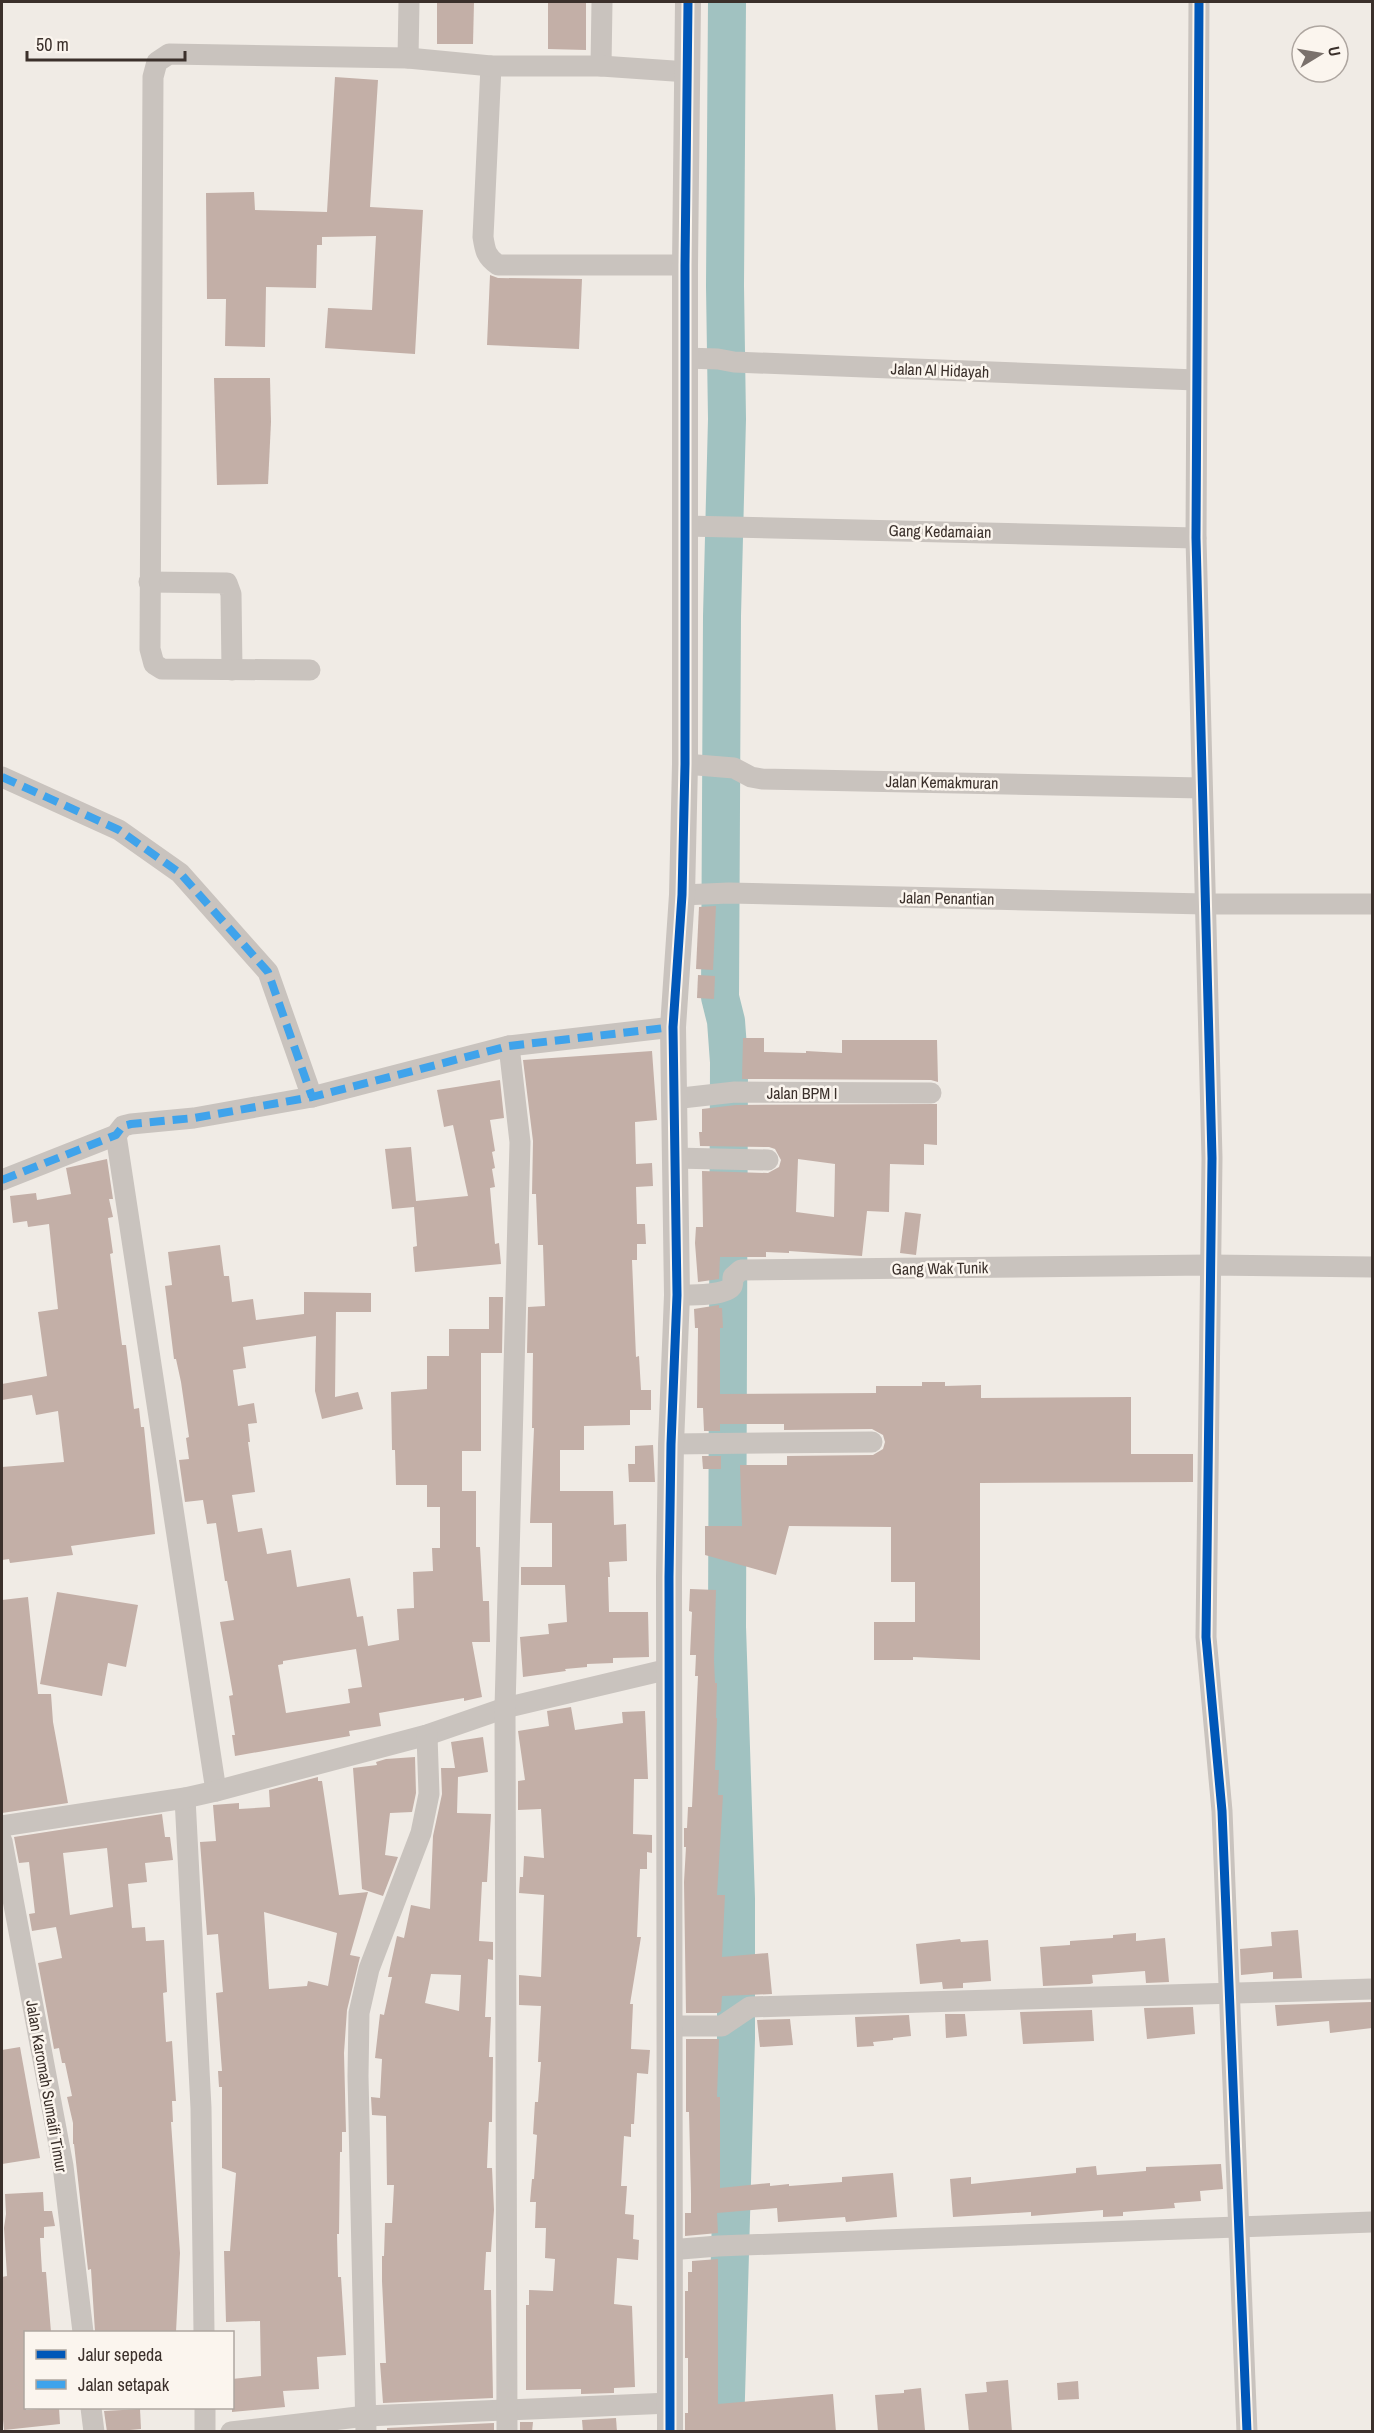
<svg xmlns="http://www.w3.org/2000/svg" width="1374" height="2433" font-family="'Archivo Narrow',sans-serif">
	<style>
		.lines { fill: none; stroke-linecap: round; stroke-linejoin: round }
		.river { stroke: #a1c2c1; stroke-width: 38 }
		.building { fill: #c3afa7; fill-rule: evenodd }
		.minor { stroke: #c9c3be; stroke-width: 21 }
		.tertiary { stroke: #c9c3be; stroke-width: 26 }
		.quiet { stroke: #3fa3eb; stroke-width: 8; stroke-dasharray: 15 8; stroke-linecap: butt }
		.cycleway-casing { stroke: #fbf5ee; stroke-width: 13 }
		.cycleway { stroke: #0057b8; stroke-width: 9 }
		.labels { text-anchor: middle; stroke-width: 5; stroke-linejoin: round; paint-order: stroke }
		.street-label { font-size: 16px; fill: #3b302b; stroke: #fbf5ee }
	</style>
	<rect width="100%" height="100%" fill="#f0ebe5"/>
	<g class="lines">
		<path class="river" d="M725 2432 736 2038V1899L727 1627 729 1062 726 1021 720 997 722 616 727 419 725 286 727 2"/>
	</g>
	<g class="building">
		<path d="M437 2H474L473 44H437Z"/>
		<path d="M548 2H586V50L548 49Z"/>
		<path d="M335 77 378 80 370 207 423 210 415 354 325 348 328 308 372 310 376 236 322 237V245H317L316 288 266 287 265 347 225 346 226 299H207L206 193 254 192 255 210 327 212Z"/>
		<path d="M490 275 498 278 582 279 579 349 487 345Z"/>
		<path d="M214 378H270L271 422 268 484 217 485Z"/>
		<path d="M716 906 713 970 696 969 699 907Z"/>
		<path d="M698 975 715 976 714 999 697 998Z"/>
		<path d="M743 1038H764V1052L806 1053V1051L842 1053V1040H937L938 1082 931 1080 742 1079Z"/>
		<path d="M652 1051 657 1120 635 1122 636 1164 652 1163 653 1186 636 1187 637 1224H645L646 1244H637V1260H632L636 1357 639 1356 641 1390H651V1410H630V1425L584 1426V1450H560V1491H613L614 1525 626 1524 627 1561 609 1562 610 1577H608L609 1612H648L649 1657 613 1658V1663L587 1664V1667L565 1669 566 1671 523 1677 520 1637 549 1634 548 1624 567 1622 565 1585H521V1567H552V1523H530L534 1428H532L533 1353H527L528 1307 545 1306 543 1245H538L536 1194H532L533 1141 523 1060Z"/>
		<path d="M500 1080 504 1118 490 1120 495 1151 492 1152 495 1168 492 1169 495 1187 490 1188 495 1244 499 1243 501 1264 415 1272 413 1247 417 1246 414 1207 392 1209 385 1149 411 1147 416 1201 468 1196 453 1125 444 1127 437 1090Z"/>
		<path d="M937 1104V1145L924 1144V1165L890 1164 889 1212 867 1211 862 1256 789 1251V1253L766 1252V1257H720L719 1279 698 1282 695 1243 696 1227H703L702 1171 768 1173 779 1167 781 1160 775 1149 769 1147 700 1146 699 1132H702V1109L736 1105ZM798 1159 835 1164 834 1217 796 1212Z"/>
		<path d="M107 1159 113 1199H109L113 1217 108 1218 113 1253 110 1254 122 1345H126L134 1409 139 1408 141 1427H144L155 1534 71 1546 73 1555 10 1563 9 1559 2 1560V1467L64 1462 58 1411 36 1415 32 1395 2 1400V1384L47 1376 38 1312 58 1309 49 1224 28 1227 27 1221 13 1223 10 1196 36 1193 37 1200 71 1194 66 1168Z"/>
		<path d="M905 1212 921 1214 916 1255 900 1253Z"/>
		<path d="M220 1245 224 1276H229L232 1302 253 1299 256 1320 304 1314V1292L371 1293V1312H336L335 1397 358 1392 363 1409 322 1419 315 1391 316 1336 243 1347 246 1368 233 1370 238 1406 254 1403 257 1423 248 1424 250 1442H248L255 1492 232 1495 238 1532 262 1528 267 1554 291 1550 297 1587 350 1578 357 1617 363 1616 368 1646 399 1640 397 1609 414 1608 413 1572 433 1571 432 1548H440V1507H427V1485H396L395 1450H392L391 1392 427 1389V1356H449V1329H489V1297H503L502 1353H481V1451H462V1491H476V1547H480L483 1601H489L490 1642H472L482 1697 464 1701V1698L379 1713 381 1726 349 1731 350 1736 235 1756 232 1735H235L229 1696 233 1695 220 1622 234 1620 227 1581H225L216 1523 207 1524 203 1500 185 1502 179 1460 189 1459 186 1438 189 1437 181 1382 176 1359H174L165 1286 172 1285 168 1252ZM356 1649 362 1687 348 1689 350 1703 286 1713 278 1665 283 1664V1661Z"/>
		<path d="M719 1305V1308H722L723 1328H720V1394L876 1393V1386H922V1382H945V1386L981 1385V1398L1131 1397V1454H1193V1482L980 1483V1660L913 1657V1660H874V1622H915V1582H891V1527L789 1526 776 1575 705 1555V1526H742L740 1465H787V1456L873 1455 883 1449 885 1442 883 1435 872 1429 784 1430V1424H720V1431H704L703 1408H697L698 1328H695L694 1309Z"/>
		<path d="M653 1445 655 1482H629L628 1464H635V1446Z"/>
		<path d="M702 1456H721V1469H703Z"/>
		<path d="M690 1589 716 1590 714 1660 715 1683H717L716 1718H717L715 1770H719L718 1795H723L717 1895H725L722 1957 768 1953 772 1994 722 1996 721 2011 718 2013H686L684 1882 686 1847H684V1828H687L688 1807H692L698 1676H695L696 1655H690L692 1612 689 1611Z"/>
		<path d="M57 1592 138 1605 126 1667 108 1663 102 1696 40 1684Z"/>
		<path d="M28 1597 38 1694H51L53 1722 68 1803 2 1813V1600Z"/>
		<path d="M571 1707 575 1730 623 1723 622 1712 645 1711 648 1779H634L633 1834 652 1835V1853L647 1852V1869H640L637 1937H641L630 2004H633L631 2049 650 2050 648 2074 637 2073 634 2124H631V2137L624 2136 621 2186H627L625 2214 634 2215 633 2239 639 2240 638 2260 617 2258 614 2304 632 2306 635 2387 614 2388V2393L581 2394V2389L526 2390V2305H529V2290L553 2291 555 2259 545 2258 546 2228H535L536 2202H530L532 2179H534L537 2135 533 2134 535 2102H538L541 2062H538L541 2006 519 2005V1975L541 1977 544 1895 519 1893 520 1877H523L524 1856 544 1858 541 1809 518 1810V1781L525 1780 518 1731 549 1726 547 1711Z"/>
		<path d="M483 1737 488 1772 458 1777 457 1813 491 1814 487 1882H482L479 1941 493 1942V1960L488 1959 485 2017H491L489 2057H493L492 2122H489L487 2168H492L494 2210 491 2252H486L484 2290H491L493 2398 383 2403 380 2363H386L382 2281V2256H384L385 2223H392L394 2185H387L386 2116 372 2115 371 2097 380 2098 382 2059 375 2058 380 2014 384 2015 392 1977H388L397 1936 404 1938 411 1905 430 1909 433 1836 442 1794 441 1768H455L451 1742ZM431 1974 461 1975 459 2011 425 2003Z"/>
		<path d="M415 1757 416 1793 412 1812 390 1813 385 1855 398 1857 383 1896 362 1889 353 1768 377 1765 376 1762 386 1759Z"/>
		<path d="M318 1777V1781H322L339 1895 368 1892 350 1955 360 1957 347 2010 344 2053 346 2132H342V2152H340L339 2234H337L338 2277H341L346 2355 317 2357 319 2389 283 2391 285 2407 232 2412V2379L261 2376 260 2321 226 2322 224 2251H230L236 2173 222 2168V2087H219L218 2071H222L216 1993 223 1992 218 1934 207 1935 200 1842 216 1841 213 1805 239 1803V1809L270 1807 269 1790ZM264 1912 337 1933 328 1986 308 1981 307 1986 269 1989Z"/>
		<path d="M162 1814 165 1837H170L173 1860 145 1863 147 1882 128 1884 132 1928 145 1927 146 1941 164 1940 167 1992 163 1993 166 2042 172 2041 176 2101H172L173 2122H171L180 2253 176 2332H95L91 2269 88 2270 74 2144H73V2123L67 2097 72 2096 65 2063H62L59 2048 54 2049 38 1963 62 1958 56 1927 32 1931 29 1914 35 1913 29 1862 19 1863 14 1837ZM107 1848 113 1907 70 1915 63 1853Z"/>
		<path d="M1298 1930 1302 1978 1273 1979V1972L1241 1975 1240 1949 1272 1946 1271 1932Z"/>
		<path d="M1136 1933V1941L1165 1938 1169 1982 1146 1983 1145 1971 1092 1975 1093 1983 1090 1984 1043 1986 1040 1947 1070 1945V1941L1113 1938V1935Z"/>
		<path d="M960 1939 961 1942 988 1940 991 1981 963 1983V1988L943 1989 942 1982 920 1984 916 1944Z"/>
		<path d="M1372 2002V2028L1330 2033 1329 2021 1277 2026 1275 2005Z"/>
		<path d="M1193 2007 1195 2034 1147 2039 1144 2008Z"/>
		<path d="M1092 2010 1094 2041 1023 2044 1020 2012Z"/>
		<path d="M945 2014H965L967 2036 946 2038Z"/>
		<path d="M909 2015 911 2036 893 2038V2040L873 2042 874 2046 857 2047 855 2017Z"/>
		<path d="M790 2019 793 2045 760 2047 757 2020Z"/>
		<path d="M686 2039H719L717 2097H720V2188L770 2183V2186L789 2184V2186L842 2182V2177L893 2173 897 2217 846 2222 845 2217 778 2222 777 2208 717 2213 718 2233 685 2236V2213H691V2194L689 2112H686Z"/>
		<path d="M20 2047 40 2158 2 2164V2050Z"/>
		<path d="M1221 2164 1223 2189 1200 2191 1201 2201 1174 2203 1175 2208 1123 2212V2216L1103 2217V2210L1031 2216V2212L953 2217 950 2179 971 2177V2184L1076 2173V2168L1096 2166 1097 2175 1146 2171V2167Z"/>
		<path d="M43 2192 44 2211H52L55 2226 44 2227V2238H40L42 2272H46L51 2332H26V2410L59 2408 60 2424 4 2430 2 2409V2277L7 2276 4 2228 6 2214 5 2194Z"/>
		<path d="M718 2259V2404L833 2394 836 2432H685V2413H688V2358H685V2291H688V2272H692V2261Z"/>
		<path d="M1008 2380 1012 2432H969L965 2394 987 2392 986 2382Z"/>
		<path d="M1078 2381 1079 2399 1058 2400 1057 2383Z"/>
		<path d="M921 2388 925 2430 878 2432 875 2395 904 2393V2390Z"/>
		<path d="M140 2409 141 2429 107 2432 104 2411Z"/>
		<path d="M616 2418 617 2432H583L582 2420Z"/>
		<path d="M520 2422H533L532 2432H520Z"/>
		<path d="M494 2423V2432H387V2428Z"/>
	</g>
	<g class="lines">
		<g class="minor">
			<path d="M1199 2 1196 538 1212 1158 1206 1637 1222 1811 1247 2432"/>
			<path d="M408 58 409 2"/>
			<path d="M491 66 483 237C485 250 486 257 498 265H685"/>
			<path d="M601 66 602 2"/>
			<path d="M684 358 718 359 734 362 1196 380"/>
			<path d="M685 526 1196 538"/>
			<path d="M149 582 227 583 231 594 232 670"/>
			<path d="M310 670 162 669 154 664 150 649 153 77 157 62 169 54 408 58 491 66H601L688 72"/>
			<path d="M685 764 734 768 751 777 762 779 1202 788"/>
			<path d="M2 777 119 830 180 873 268 972 312 1097"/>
			<path d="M682 895 729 893 1205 904H1372"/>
			<path d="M673 1099 735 1092 931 1093"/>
			<path d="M116 1135 216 1791"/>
			<path d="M674 1158 768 1160"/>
			<path d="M2 1180 116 1135 123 1126 131 1124 194 1118 312 1097 509 1046 673 1027"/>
			<path d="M677 1295C688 1295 727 1296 732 1286 733 1284 733 1279 733 1277L741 1270 1210 1265 1372 1267"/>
			<path d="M671 1444 872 1442"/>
			<path d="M185 1798 201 2108 204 2332"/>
			<path d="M2 1826 185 1798 216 1791 427 1735 505 1708 669 1669"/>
			<path d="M2 1841 63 2166 83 2332"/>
			<path d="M668 2026H722L750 2007 1372 1989"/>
			<path d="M669 2250 718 2246 1372 2222"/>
			<path d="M91 2408 94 2432"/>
			<path d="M205 2408V2432"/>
			<path d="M231 2432 366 2416 670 2403"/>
			<path d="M366 2432 358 2076 359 2013 369 1969 421 1833 429 1794 427 1735"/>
			<path d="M507 2432 505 1708 520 1142 509 1046"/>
		</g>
		<path class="tertiary" d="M670 2432 669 1577 671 1444 677 1295 673 1027 682 895 685 764V265L688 2"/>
		<g class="quiet">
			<path d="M2 777 119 830 180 873 268 972 312 1097"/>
			<path d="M2 1180 116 1135 123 1126 131 1124 194 1118 312 1097 509 1046 673 1027"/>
		</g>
		<defs>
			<g id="cycleway">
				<path d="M1199 2 1196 538 1212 1158 1206 1637 1222 1811 1247 2432"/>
				<path d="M670 2432 669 1577 671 1444 677 1295 673 1027 682 895 685 764V265L688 2"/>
			</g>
		</defs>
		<use href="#cycleway" class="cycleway-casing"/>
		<use href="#cycleway" class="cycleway"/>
	</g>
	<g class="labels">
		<g class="street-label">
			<text transform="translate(940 370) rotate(2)" y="6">Jalan Al Hidayah</text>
			<text transform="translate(940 531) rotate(1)" y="6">Gang Kedamaian</text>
			<text transform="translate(942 782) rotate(1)" y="6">Jalan Kemakmuran</text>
			<text transform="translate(947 898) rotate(1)" y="6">Jalan Penantian</text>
			<text x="802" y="1099">Jalan BPM I</text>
			<text transform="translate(940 1268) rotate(-1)" y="6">Gang Wak Tunik</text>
			<text transform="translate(47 2086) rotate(80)" y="6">Jalan Karomah Sumaifi Timur</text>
		</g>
	</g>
	<rect width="1374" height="2433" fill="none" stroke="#3b302b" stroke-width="6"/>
	<rect x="24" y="2331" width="210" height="78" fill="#fbf5ee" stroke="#aea6a0" stroke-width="1.5"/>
	<rect x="36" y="2350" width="30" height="9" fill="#0057b8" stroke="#aea6a0" stroke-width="1.5"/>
	<text x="78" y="2361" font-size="18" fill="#3b302b">Jalur sepeda</text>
	<rect x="36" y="2380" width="30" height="9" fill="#3fa3eb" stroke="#aea6a0" stroke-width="1.5"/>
	<text x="78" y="2391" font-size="18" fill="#3b302b">Jalan setapak</text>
	<g transform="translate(1320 54) rotate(79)"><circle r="28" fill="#fbf5ee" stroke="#aea6a0" stroke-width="1.5"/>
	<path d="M0-4.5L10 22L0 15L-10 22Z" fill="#7a716c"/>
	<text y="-9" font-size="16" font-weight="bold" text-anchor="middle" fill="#3b302b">U</text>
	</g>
	<path d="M27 51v9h158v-9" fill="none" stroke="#3b302b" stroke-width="3"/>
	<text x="36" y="51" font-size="18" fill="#3b302b" stroke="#fbf5ee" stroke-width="4.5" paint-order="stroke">50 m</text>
</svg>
